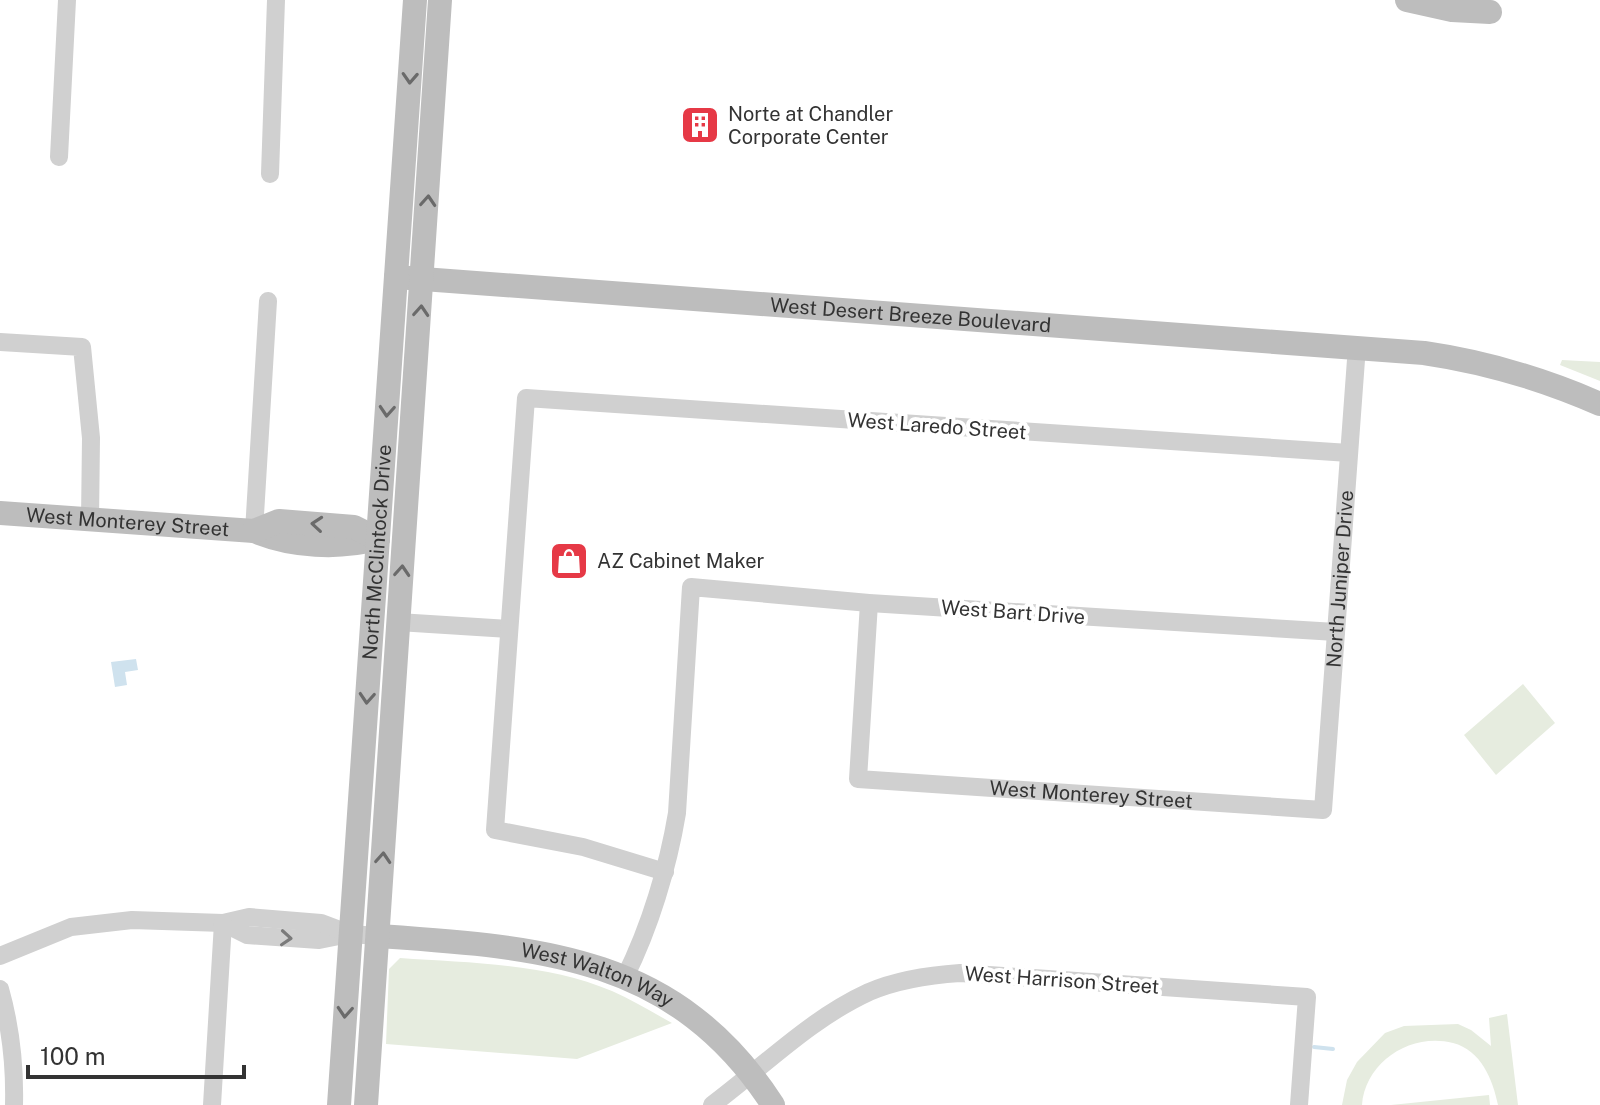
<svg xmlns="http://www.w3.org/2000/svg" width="1600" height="1105" font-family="'Public Sans',sans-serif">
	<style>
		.green { fill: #e6ecdf }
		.water { fill: #cfe2ee }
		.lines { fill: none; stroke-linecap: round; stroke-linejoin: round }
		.stream { stroke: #cfe2ee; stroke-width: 4 }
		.street { stroke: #d0d0d0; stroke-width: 18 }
		.secondary { stroke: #bdbdbd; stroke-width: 24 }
		.oneway { stroke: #6a6a6a }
		.oneway2 { stroke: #7a7a7a }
		.labels { text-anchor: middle; stroke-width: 8; stroke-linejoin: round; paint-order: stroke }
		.poi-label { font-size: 20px; fill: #333; stroke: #fff; text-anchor: start }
		.street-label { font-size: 20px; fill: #333; stroke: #fff }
	</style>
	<rect width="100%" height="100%" fill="#fff"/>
	<g class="green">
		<path d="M1562 360 1600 362V381L1560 365Z"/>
		<path d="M1523 684 1555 723 1496 775 1464 735Z"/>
		<path d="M400 958C470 963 546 963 612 991 632 1000 652 1012 672 1023L577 1059 386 1044 389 969Z"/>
		<path d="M1507 1014 1518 1105H1498C1493 1080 1481 1050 1453 1043 1411 1032 1365 1062 1362 1105H1342L1347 1080 1357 1062 1385 1033 1404 1026 1458 1024 1471 1030 1491 1046 1489 1018Z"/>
		<path d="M1489 1095 1490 1105H1391Z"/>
	</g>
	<path class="water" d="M136 659 138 670 125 672 127 685 115 687 111 662Z"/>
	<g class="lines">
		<path class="stream" d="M1314 1047 1333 1049"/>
		<g class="street">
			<path d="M59 157 67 0"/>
			<path d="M270 174 276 0"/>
			<path d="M0 342 82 347 91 438 90 520"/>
			<path d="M254 531 268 301"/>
			<path id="s1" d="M869 603 858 779 1323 810 1357 346"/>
			<path d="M398 622 509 629"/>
			<path d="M665 872 583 847 495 830 526 398 1349 453"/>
			<path d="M223 923 247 935 319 940 349 934"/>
			<path d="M0 956 71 927 132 920 223 923 249 917 321 923 350 934 378 936"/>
			<path d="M625 977C650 927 668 867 677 813L691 587 869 603 1336 632"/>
			<path d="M0 989C11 1028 15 1064 14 1105"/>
			<path d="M212 1105 223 923"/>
			<path d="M712 1105C763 1067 810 1019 869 992 897 980 930 975 960 973L1307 997 1299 1105"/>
		</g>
		<g class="secondary">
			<path d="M1407 0 1452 10 1490 12"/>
			<path id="s2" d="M396 277 1424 353C1486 362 1543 379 1600 404"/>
			<path id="s3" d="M0 513 254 531C292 547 339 549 378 539"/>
			<path d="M254 531 279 521 354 527 378 539"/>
			<path id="s4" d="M378 936C540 947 676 955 773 1105"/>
			<path id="s5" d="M339 1105 415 0"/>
			<path d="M366 1105 440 0"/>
		</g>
	</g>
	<defs><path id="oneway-chevron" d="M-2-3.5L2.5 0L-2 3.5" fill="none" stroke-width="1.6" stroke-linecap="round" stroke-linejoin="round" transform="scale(2)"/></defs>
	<g class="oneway">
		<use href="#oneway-chevron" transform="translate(410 78) rotate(93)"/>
		<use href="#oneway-chevron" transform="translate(428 201) rotate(-86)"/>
		<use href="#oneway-chevron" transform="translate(421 311) rotate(-86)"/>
		<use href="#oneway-chevron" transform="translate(387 411) rotate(94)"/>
		<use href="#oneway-chevron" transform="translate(317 524) rotate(-175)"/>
		<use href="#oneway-chevron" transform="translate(402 571) rotate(-86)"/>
		<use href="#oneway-chevron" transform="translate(367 698) rotate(94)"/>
		<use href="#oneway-chevron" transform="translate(383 858) rotate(-86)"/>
		<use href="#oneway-chevron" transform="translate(345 1012) rotate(94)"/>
	</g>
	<use class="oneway2" href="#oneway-chevron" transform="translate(286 938) rotate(4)"/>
	<defs>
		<symbol id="building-square" viewBox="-11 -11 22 22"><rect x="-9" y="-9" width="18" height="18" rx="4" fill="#e63946" stroke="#fff"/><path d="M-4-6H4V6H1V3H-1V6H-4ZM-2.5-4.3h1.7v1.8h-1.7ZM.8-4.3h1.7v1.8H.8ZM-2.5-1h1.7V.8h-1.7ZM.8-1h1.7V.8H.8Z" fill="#fff"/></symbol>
		<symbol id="shop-square" viewBox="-11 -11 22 22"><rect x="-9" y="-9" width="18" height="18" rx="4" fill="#e63946" stroke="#fff"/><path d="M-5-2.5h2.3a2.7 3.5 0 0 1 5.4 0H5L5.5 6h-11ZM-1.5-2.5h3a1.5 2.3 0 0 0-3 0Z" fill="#fff"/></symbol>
	</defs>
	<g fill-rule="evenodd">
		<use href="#building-square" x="678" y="103" width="44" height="44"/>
		<use href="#shop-square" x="547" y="539" width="44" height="44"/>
	</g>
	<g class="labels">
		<g class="poi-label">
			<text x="728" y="121">Norte at Chandler<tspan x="728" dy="23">Corporate Center</tspan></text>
			<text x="597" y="568">AZ Cabinet Maker</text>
		</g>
		<g class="street-label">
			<text dy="7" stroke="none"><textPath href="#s2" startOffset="516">West Desert Breeze Boulevard</textPath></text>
			<text transform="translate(937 426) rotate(4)" y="7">West Laredo Street</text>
			<text dy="7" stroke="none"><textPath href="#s3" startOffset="128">West Monterey Street</textPath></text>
			<text dy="7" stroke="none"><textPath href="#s5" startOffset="554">North McClintock Drive</textPath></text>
			<text dy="7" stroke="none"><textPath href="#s1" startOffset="874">North Juniper Drive</textPath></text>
			<text transform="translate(1013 612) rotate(4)" y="7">West Bart Drive</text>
			<text dy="7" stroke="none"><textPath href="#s1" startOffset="410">West Monterey Street</textPath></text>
			<text dy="7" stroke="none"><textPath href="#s4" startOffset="224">West Walton Way</textPath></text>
			<text transform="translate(1062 980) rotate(4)" y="7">West Harrison Street</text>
		</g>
	</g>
	<path d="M28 1065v12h216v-12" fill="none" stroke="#333333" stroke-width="4"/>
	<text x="40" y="1065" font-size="24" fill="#333333" stroke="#ffffff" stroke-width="6" paint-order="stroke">100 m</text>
</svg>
